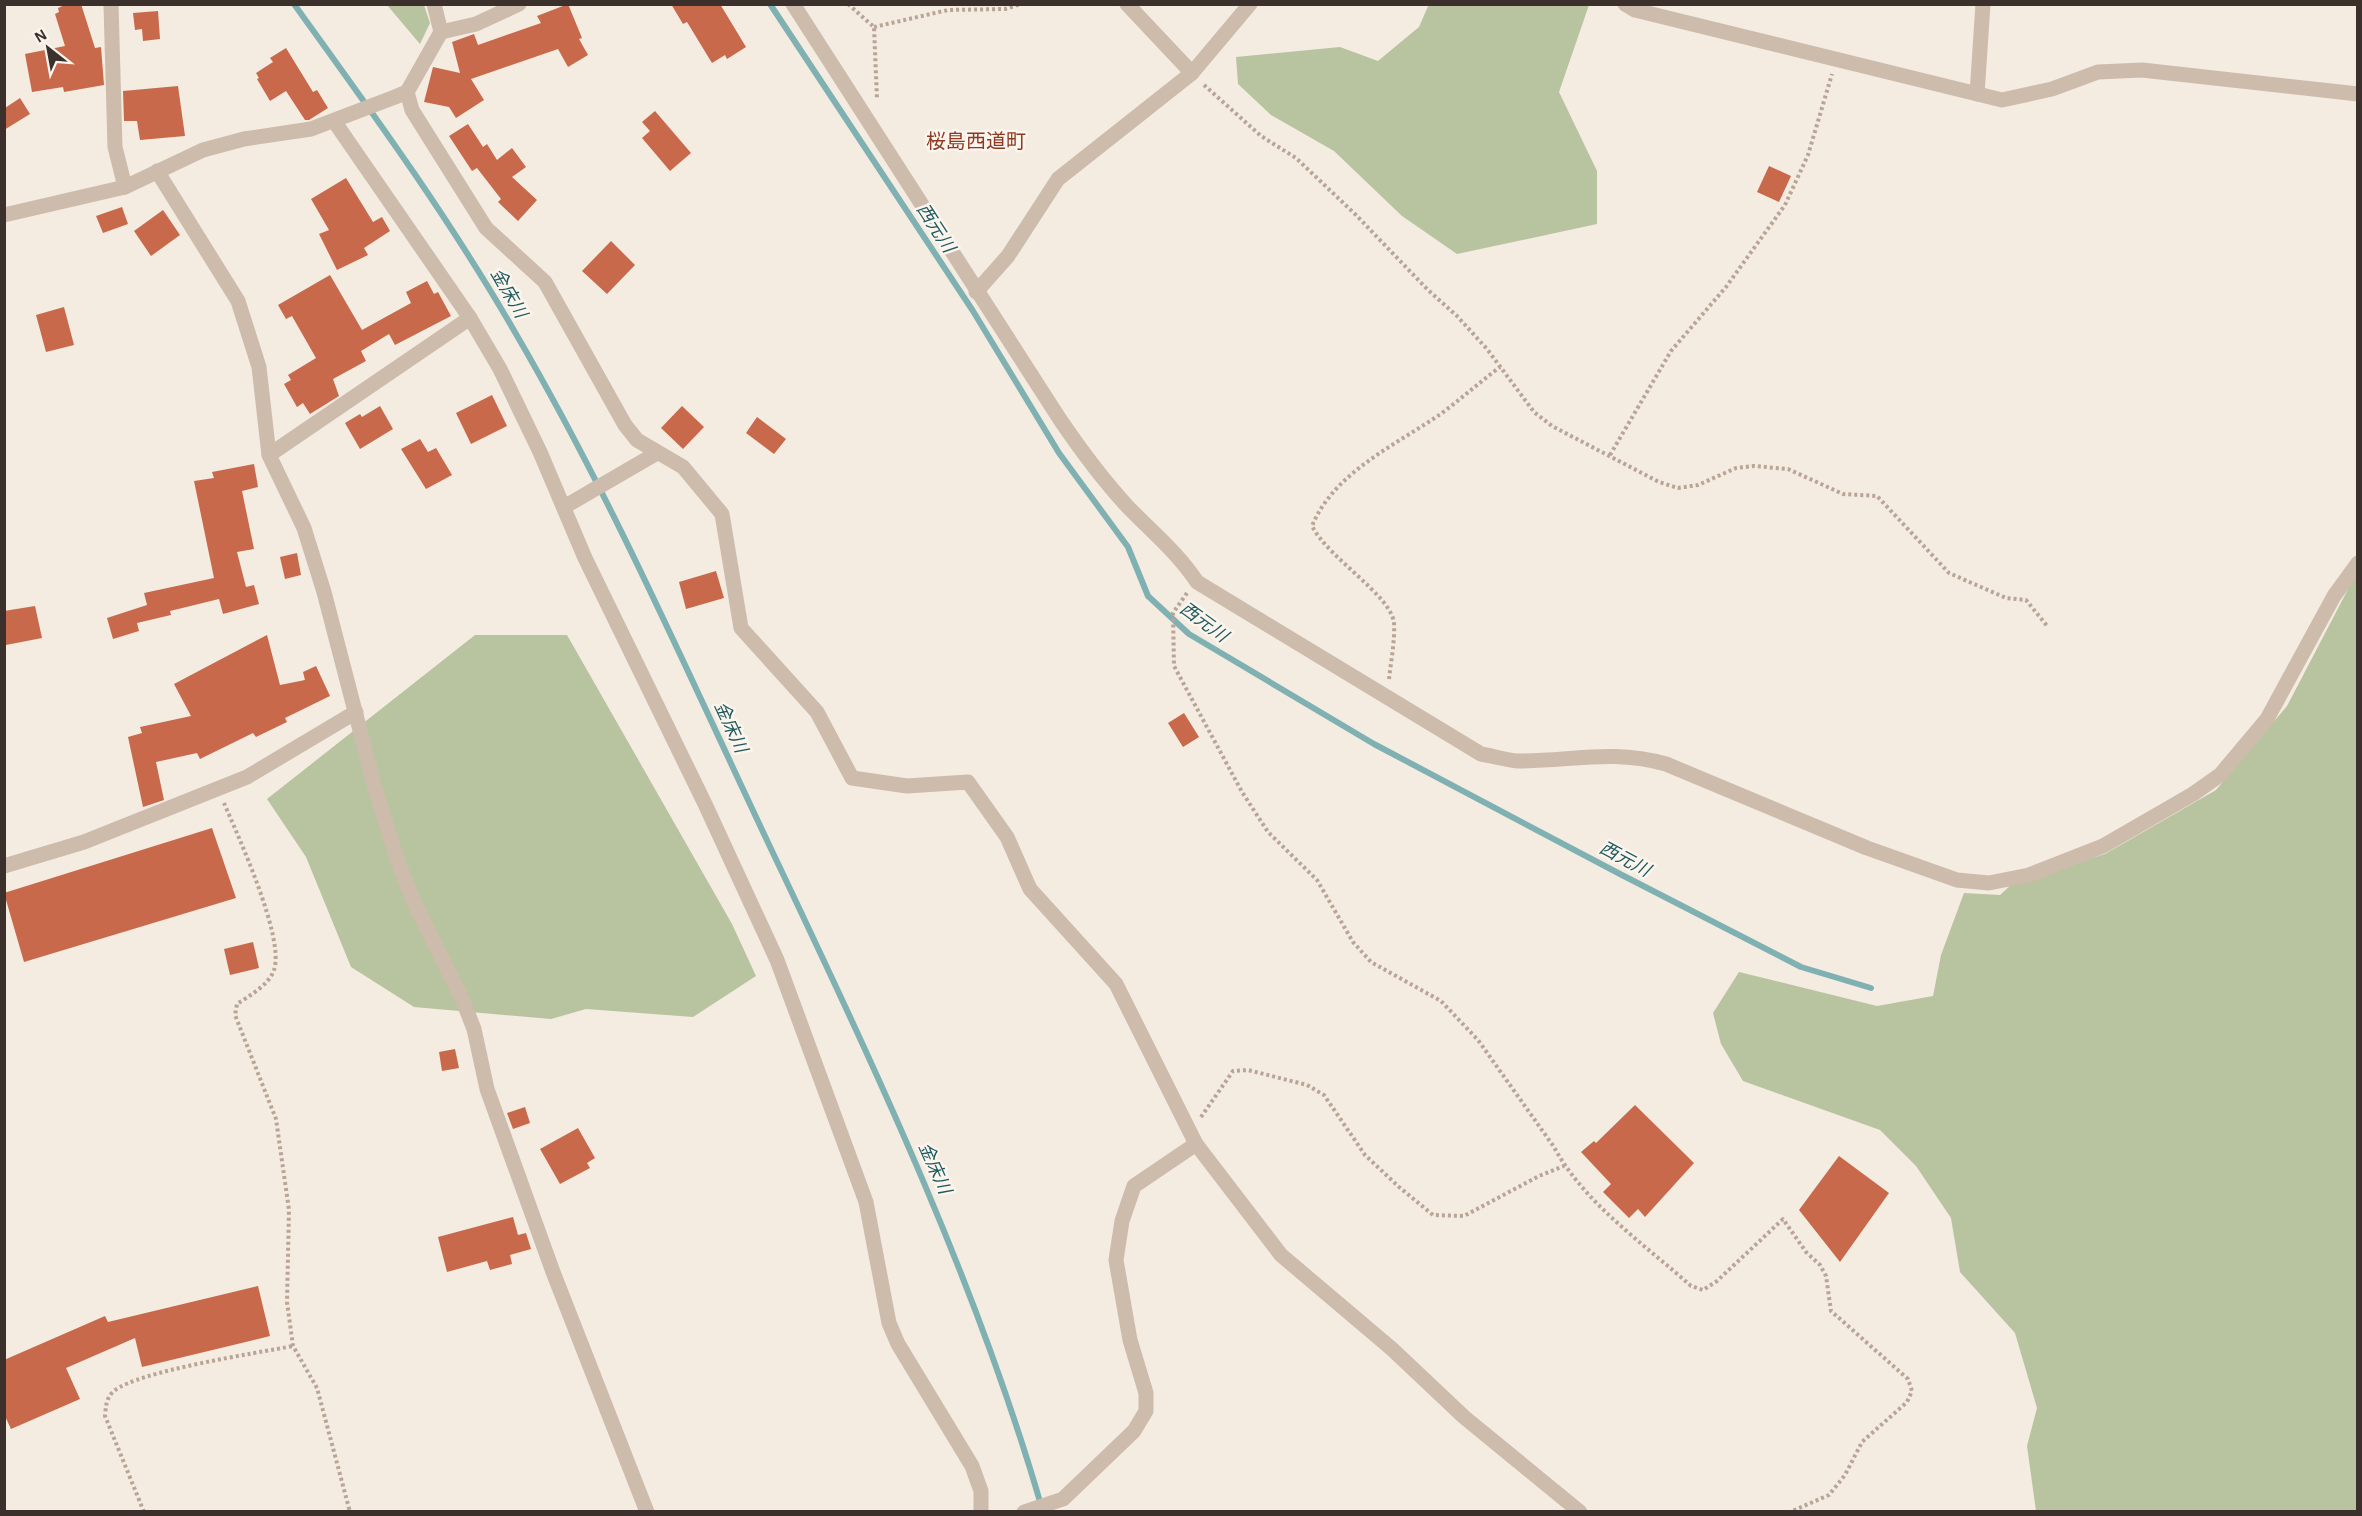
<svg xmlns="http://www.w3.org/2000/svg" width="2362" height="1516" font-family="'Alegreya Sans','Noto Sans JP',sans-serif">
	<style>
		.green { fill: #b8c4a0 }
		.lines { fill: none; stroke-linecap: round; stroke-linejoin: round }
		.stream { stroke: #7fb0b2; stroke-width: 6 }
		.building { fill: #c8694b }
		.path { stroke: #b9a596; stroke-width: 4; stroke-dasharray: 3 3; stroke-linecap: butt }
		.minor { stroke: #cdbbac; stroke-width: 15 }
		.labels { text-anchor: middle; stroke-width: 5; stroke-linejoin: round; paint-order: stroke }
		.water-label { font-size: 18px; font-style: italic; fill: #1f5a5e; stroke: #fbf5ee }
		.quarter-label { font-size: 20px; fill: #8c3b22; stroke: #fbf5ee }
	</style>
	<rect width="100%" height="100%" fill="#f4ebe1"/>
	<g class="green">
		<path d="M1429 4 1589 5 1559 92 1597 171V224L1457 254 1402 216 1334 151 1271 115 1238 84 1236 57 1340 47 1378 61 1419 27Z"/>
		<path d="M387 5H424L430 23 420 44Z"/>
		<path d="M2357 572V1511H2036L2027 1446 2037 1408 2015 1333 1960 1272 1951 1218 1916 1166 1880 1130 1743 1081 1721 1044 1713 1013 1739 972 1877 1006 1933 996 1941 955 1964 893 2000 895 2013 883 2105 854 2216 790 2287 706Z"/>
		<path d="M475 635H567L732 924 756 976 693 1017 586 1009 551 1019 414 1007 351 967 306 857 267 799Z"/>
	</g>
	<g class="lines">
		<g class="stream">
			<path d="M294 4C372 112 450 219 516 334 617 507 696 692 782 872 880 1079 977 1285 1041 1505"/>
			<path d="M770 4 973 311 1059 453 1128 547 1148 596 1189 634 1374 744 1620 874 1801 967 1871 988"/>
		</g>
	</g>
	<g class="building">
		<path d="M67 4H81L95 48 101 47 104 85 64 92 63 87 32 92 25 54 65 46 55 14 59 12 58 8Z"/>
		<path d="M568 4 582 38 579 39 588 55 568 67 558 49 471 79 484 100 456 118 449 107 424 102 433 67 460 73 452 42 474 34 478 45 541 23 537 16Z"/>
		<path d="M671 4H720L746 47 727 59 725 55 712 63 687 22 683 24Z"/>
		<path d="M158 11 160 39 143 41 142 29 135 30 133 13Z"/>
		<path d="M286 48 313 92 317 90 328 108 309 120H305L286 91 270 101 257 79 259 78 256 73 273 62 270 58Z"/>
		<path d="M178 86 185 136 140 140 137 121H124L123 91Z"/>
		<path d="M20 98 30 114 4 130 5 108Z"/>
		<path d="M655 111 691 153 670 171 642 138 650 131 642 122Z"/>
		<path d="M468 124 483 147 487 144 497 160 512 148 526 167 512 177 537 200 518 221 498 202 501 199 477 168 472 171 449 136Z"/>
		<path d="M1769 166 1791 176 1779 202 1757 192Z"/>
		<path d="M346 178 373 222 382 217 390 231 364 248 368 255 337 270 319 234 329 230 311 199Z"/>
		<path d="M122 207 128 224 103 233 96 216Z"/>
		<path d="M163 210 180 235 151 256 134 231Z"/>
		<path d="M611 241 635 265 607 294 582 271Z"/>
		<path d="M330 275 362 330 411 303 406 292 427 281 434 294 438 292 451 316 395 345 389 334 361 351 366 361 333 379 339 396 310 414 303 403 297 407 284 384 291 380 288 375 316 358 292 316 286 319 278 305Z"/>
		<path d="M64 307 74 345 46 352 36 315Z"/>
		<path d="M492 395 507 426 471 444 456 413Z"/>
		<path d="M380 406 393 429 360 449 345 423 360 414 362 417Z"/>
		<path d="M682 406 704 427 683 449 661 428Z"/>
		<path d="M757 417 786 439 774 454 746 433Z"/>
		<path d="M420 439 428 452 436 448 452 475 426 489 401 449Z"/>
		<path d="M254 464 258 487 242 491 254 549 237 552 246 587 254 585 259 604 223 614 219 599 170 611 171 615 137 623 139 631 113 639 107 618 147 605 144 593 214 578 194 481 214 478 212 472Z"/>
		<path d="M297 553 301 575 285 579 280 557Z"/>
		<path d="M716 571 724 598 686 609 679 582Z"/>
		<path d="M35 606 42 638 6 645 4 611Z"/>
		<path d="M267 635 280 685 305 680 303 672 316 666 330 696 285 718 287 722 256 737 253 733 200 759 197 753 156 762 164 800 143 807 128 737 142 733 140 727 191 716 174 684Z"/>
		<path d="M1184 713 1199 737 1183 747 1168 723Z"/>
		<path d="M212 828 236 898 24 962 4 893Z"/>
		<path d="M253 942 259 968 230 975 224 949Z"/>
		<path d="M455 1049 459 1068 442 1071 439 1052Z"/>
		<path d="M1635 1105 1694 1163 1645 1217 1638 1209 1629 1218 1603 1192 1611 1184 1581 1152 1594 1141 1596 1143Z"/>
		<path d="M525 1107 530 1123 513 1129 507 1113Z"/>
		<path d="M578 1128 595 1158 587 1163 590 1168 560 1184 540 1149Z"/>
		<path d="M1839 1156 1889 1193 1840 1262 1799 1210Z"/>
		<path d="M513 1217 518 1235 526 1233 531 1249 510 1255 512 1264 490 1270 487 1261 447 1272 438 1237Z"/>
		<path d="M258 1286 270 1336 142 1367 135 1338 66 1368 80 1399 11 1429 4 1414V1360L105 1316 108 1322Z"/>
	</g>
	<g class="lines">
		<g class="path">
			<path d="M848 4 874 27 877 99"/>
			<path d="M874 27 948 10 1005 9 1021 4"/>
			<path d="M1204 85 1261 136 1296 158 1356 215 1427 289 1457 316 1487 349 1534 412 1552 426 1659 482 1678 488 1698 485 1736 468 1754 466 1788 469 1843 494 1877 496 1949 573 2006 598 2026 600 2048 627"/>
			<path d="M1610 455 1671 351 1726 287 1785 205 1808 155 1832 74"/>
			<path d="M1187 593 1173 613 1174 666 1242 792 1268 832 1317 880 1353 942 1371 962 1441 1001 1478 1040 1554 1147C1584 1203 1644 1244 1691 1286L1703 1290 1717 1281 1783 1219 1806 1252 1820 1265 1826 1276 1831 1311 1908 1379 1912 1391 1907 1402 1862 1442 1845 1475 1829 1495 1790 1512"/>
			<path d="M1389 679C1391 661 1395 641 1394 623 1391 595 1328 558 1312 526 1334 472 1396 445 1442 413 1462 398 1480 382 1500 367"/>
			<path d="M224 803C238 836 285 938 274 970 269 985 249 996 237 1004L235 1015 276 1119 289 1210 287 1302 293 1346 317 1388 350 1512"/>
			<path d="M1201 1117 1233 1071 1248 1070 1307 1085 1324 1095 1365 1155 1399 1187 1433 1215 1464 1216 1539 1176 1564 1166"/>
			<path d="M144 1512 105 1416C106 1406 106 1398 114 1391 138 1371 257 1353 293 1346"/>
		</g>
		<g class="minor">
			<path d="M111 4 115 147 125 187"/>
			<path d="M793 4 1059 418C1080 449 1102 479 1128 507 1151 531 1178 553 1197 582L1481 754C1493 756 1506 760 1518 761 1572 761 1612 749 1666 764L1867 848 1957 880 1989 883 2029 875 2103 846 2193 794 2220 775 2267 719 2334 596 2358 563"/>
			<path d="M1127 4 1192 73"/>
			<path d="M1625 4 1635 10 2002 100 2052 89 2098 72 2142 70 2358 94"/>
			<path d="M441 32 476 24 519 4"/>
			<path d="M407 92 412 110 486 228 545 282 625 425 637 440 683 467 722 514 741 628 817 712 852 778 907 786 968 782 1007 837 1030 889 1116 984 1196 1144 1281 1255 1392 1349 1464 1417 1580 1512"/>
			<path d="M1977 94 1983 4"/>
			<path d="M334 121 470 318 500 369 540 452 585 558 705 804 777 960 866 1202 889 1323 898 1344 972 1466 981 1491V1512"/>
			<path d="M157 171 238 301 259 367 269 455 304 528 324 592 375 788 398 862 413 900 463 1001 474 1029 487 1089 553 1272 647 1512"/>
			<path d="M4 215 125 187 203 150 244 139 311 129 395 97 407 92 441 32 434 4"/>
			<path d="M976 292 1008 256 1058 179 1192 73 1250 4"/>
			<path d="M269 455 470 318"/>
			<path d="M564 507 657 453"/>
			<path d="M4 866 84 842 247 777 356 712"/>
			<path d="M1024 1512 1063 1499 1134 1431 1146 1411V1393L1130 1340 1116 1260 1122 1221 1134 1186 1196 1144"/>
		</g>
	</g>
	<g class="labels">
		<g class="water-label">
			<text transform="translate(936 228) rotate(57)" y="6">西元川</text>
			<text transform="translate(509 293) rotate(60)" y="6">金床川</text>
			<text transform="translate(1204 622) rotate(36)" y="6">西元川</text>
			<text transform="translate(731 727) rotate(65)" y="6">金床川</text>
			<text transform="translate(1625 859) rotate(28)" y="6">西元川</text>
			<text transform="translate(935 1168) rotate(66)" y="6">金床川</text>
		</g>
		<g class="quarter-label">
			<text x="976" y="148">桜島西道町</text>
		</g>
	</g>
	<rect width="2362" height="1516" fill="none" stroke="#3b302b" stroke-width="12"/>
	<g transform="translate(48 48) rotate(329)" stroke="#fbf5ee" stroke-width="4.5" paint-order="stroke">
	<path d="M0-4.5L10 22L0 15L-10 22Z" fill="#3b302b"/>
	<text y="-9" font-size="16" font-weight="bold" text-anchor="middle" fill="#3b302b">N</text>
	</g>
</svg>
